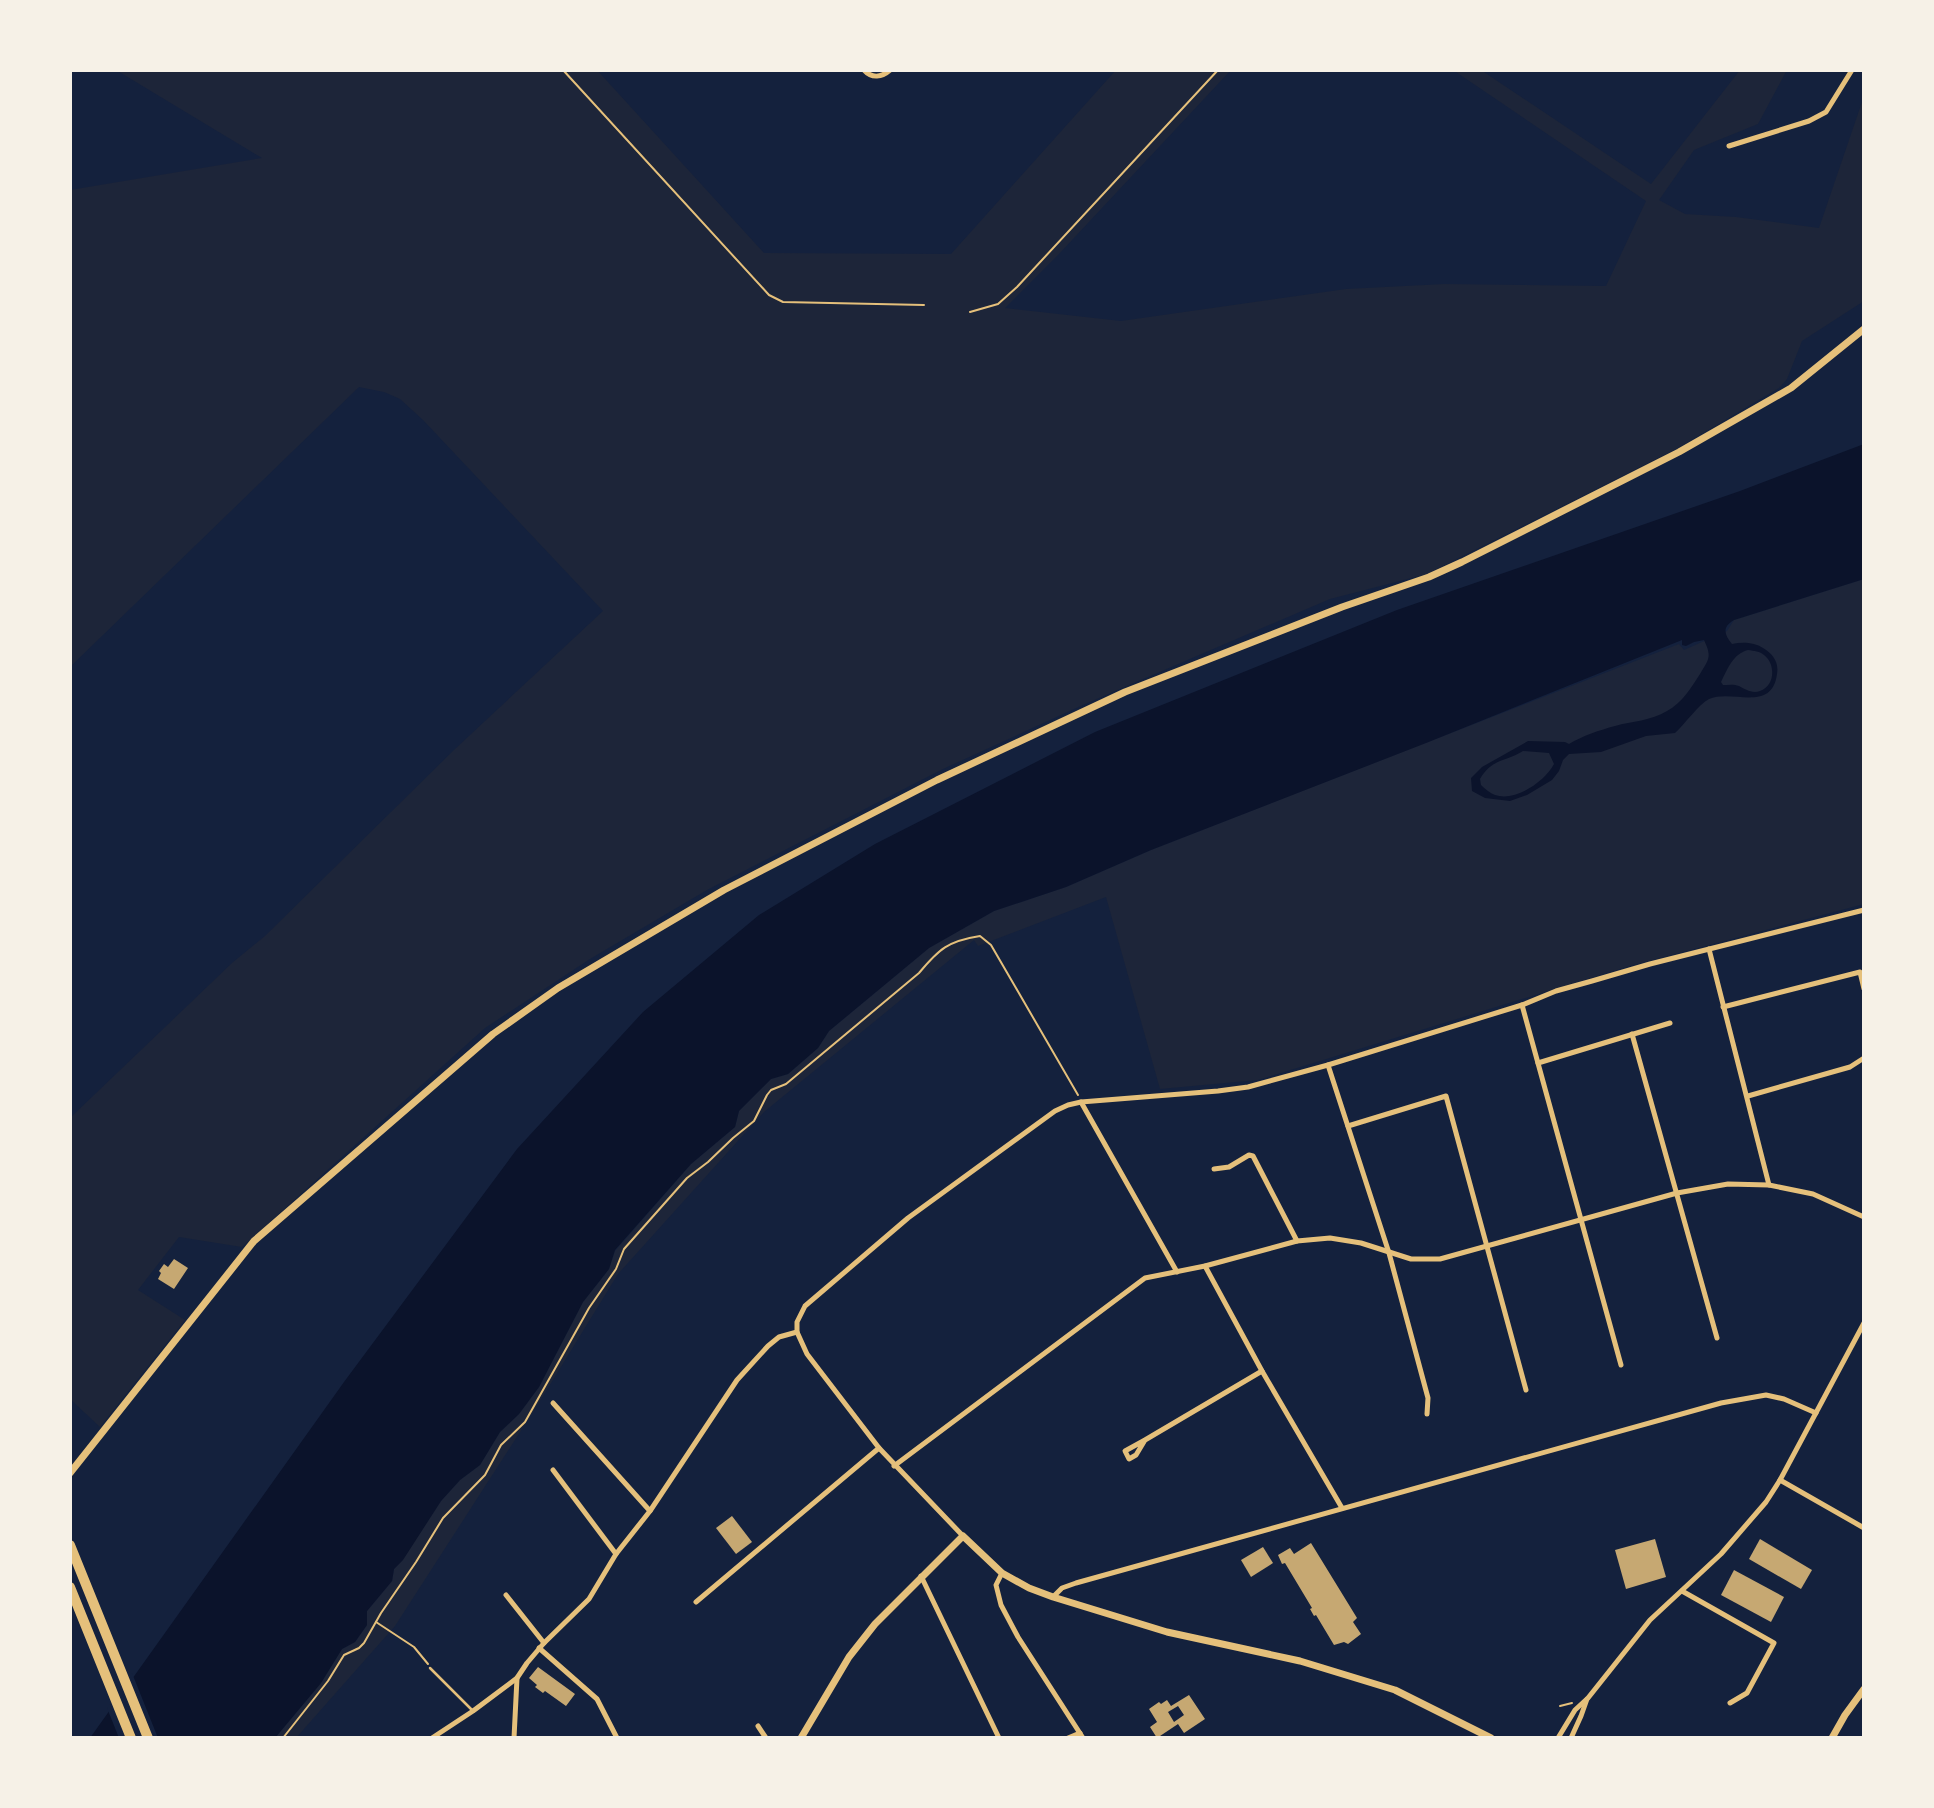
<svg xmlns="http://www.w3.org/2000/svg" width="1934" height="1808" font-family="Manrope,sans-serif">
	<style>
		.green { fill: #1d2539 }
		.water { fill: #0b132b; fill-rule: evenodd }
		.pier { fill: #14213d }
		.building { fill: #c6a872; fill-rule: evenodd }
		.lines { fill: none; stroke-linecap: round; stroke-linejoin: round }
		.path { stroke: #e5c07b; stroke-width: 2 }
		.service { stroke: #e5c07b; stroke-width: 2.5 }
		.minor { stroke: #e5c07b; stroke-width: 5 }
		.tertiary { stroke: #e5c07b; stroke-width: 7 }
		.motorway { stroke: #e5c07b; stroke-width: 10 }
	</style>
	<rect width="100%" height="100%" fill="#14213d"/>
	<g class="green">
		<path d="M116 70H597L764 253 951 254 1116 70H1231L1059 254 1005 308 1121 321 1346 289 1444 284 1606 286 1646 201 1453 70H1481L1651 184 1740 70H1787L1758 124 1694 150 1659 200 1685 214 1736 217 1819 228 1864 96V301L1802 341 1787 379 1779 388 1678 448 1427 574 1330 599 1085 704 943 769 707 890 590 959 485 1028 242 1247 179 1237 138 1290 185 1320 100 1427 70 1399V1118L232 963 265 936 455 749 603 611 423 420 400 399 384 392 359 387 70 667V190L262 158Z"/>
		<path d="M1864 579V904L1630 966 1258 1080 1160 1089 1106 897 978 946 974 940 764 1112 618 1274 540 1401 395 1626 296 1738H275L321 1683 342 1649 355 1642 367 1625V1611L392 1581 394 1569 403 1559 441 1501 460 1480 480 1465 500 1432 519 1414 539 1387 583 1302 609 1269 615 1251 691 1164 735 1127 739 1111 771 1079 788 1074 818 1048 829 1031 929 948 994 911 1066 887 1151 850 1679 644 1684 650 1727 631 1734 620Z"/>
	</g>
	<path class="water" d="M1864 444V579L1734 620C1722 627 1724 634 1732 644 1742 642 1754 642 1763 648 1773 654 1779 662 1777 674 1772 713 1732 689 1709 699 1698 705 1685 724 1675 733L1646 736 1601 752 1569 754 1563 760 1559 771 1552 780 1527 795 1510 801 1485 798 1472 791 1471 778 1482 767 1528 741 1565 742 1569 744C1582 736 1600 730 1615 726 1632 721 1651 721 1667 711 1682 703 1691 688 1700 674 1709 659 1712 657 1704 640L1694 642 1686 646 1682 645V640L1426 743 1151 850 1066 887 994 911 929 948 829 1031 818 1048 788 1074 771 1079 739 1111 735 1127 691 1164 615 1250 609 1269 583 1302 539 1387 519 1414 500 1432 480 1465 460 1480 441 1501 403 1560 394 1569 392 1581 367 1611V1625L355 1642 342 1649 321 1683 275 1738H90L344 1382 517 1149 643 1012 759 915 875 844 1095 732 1397 610 1740 491ZM1748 650C1754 651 1760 651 1764 655 1776 664 1775 686 1760 691 1752 694 1745 689 1739 686 1734 684 1728 685 1723 685L1721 682C1728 668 1733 654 1748 650ZM1523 751 1549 753 1554 764C1545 781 1516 802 1495 795 1490 793 1485 789 1481 785L1480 779C1492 758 1506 762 1523 751Z"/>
	<path class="pier" d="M132 1673 158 1738H119L107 1708Z"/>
	<g class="building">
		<path d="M174 1259 188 1268 174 1289 158 1279 161 1273 159 1271 164 1264 168 1267Z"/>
		<path d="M732 1516 752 1542 736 1554 716 1528Z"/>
		<path d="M1655 1539 1666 1577 1626 1589 1615 1550Z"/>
		<path d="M1760 1539 1812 1570 1801 1589 1749 1559Z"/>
		<path d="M1311 1543 1357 1618 1353 1622 1361 1634 1348 1644 1344 1642 1334 1645 1316 1615 1314 1616 1310 1609 1312 1608 1285 1563 1282 1564 1278 1555 1290 1548 1294 1554Z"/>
		<path d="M1263 1547 1273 1563 1251 1577 1241 1560Z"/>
		<path d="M1734 1570 1784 1597 1771 1622 1721 1595Z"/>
		<path d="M538 1667 575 1694 566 1706 545 1691 543 1693 535 1687 537 1685 529 1678Z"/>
		<path d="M1189 1695 1205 1719 1184 1733 1178 1724 1157 1738 1150 1727 1157 1722 1149 1709 1159 1702 1161 1704 1167 1700 1171 1706ZM1178 1706 1184 1715 1174 1722 1168 1712Z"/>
	</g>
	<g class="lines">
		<g class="path">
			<path d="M563 70 769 295 783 302 924 305"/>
			<path d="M970 312 998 304 1017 287 1218 70"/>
			<path d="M376 1622 414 1647 428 1664"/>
			<path d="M1560 1706 1572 1703"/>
			<path d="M283 1738 328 1681 344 1655 359 1648 364 1643 381 1613 416 1562 443 1518 485 1475 501 1445 525 1422 589 1308 616 1269 624 1249 687 1178 708 1162 733 1138 754 1121 767 1095 771 1090 786 1084 919 973C939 949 948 941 980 936L991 945 1078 1095"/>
		</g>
		<path class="service" d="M430 1668 473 1711"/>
		<g class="minor">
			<path d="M864 70C872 79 882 77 890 70"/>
			<path d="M1729 146 1809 121 1826 112 1852 70"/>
			<path d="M1709 949 1769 1185"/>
			<path d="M1522 1005 1621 1365"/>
			<path d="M1723 1007 1860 972 1864 989"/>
			<path d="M1632 1034 1717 1338"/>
			<path d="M1538 1063 1670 1023"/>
			<path d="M1328 1065 1389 1253 1428 1398 1427 1414"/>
			<path d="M1748 1096 1850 1067 1864 1058"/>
			<path d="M1081 1102 1177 1272"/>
			<path d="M1348 1126 1446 1096 1526 1390"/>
			<path d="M1214 1169 1229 1167 1249 1155 1253 1156 1297 1241"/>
			<path d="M1205 1266 1262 1371 1342 1508"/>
			<path d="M553 1403 650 1511"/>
			<path d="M1145 1440 1125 1451 1129 1459 1136 1455 1145 1440 1262 1371"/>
			<path d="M894 1466 1145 1278 1205 1266 1297 1241 1330 1238 1361 1243 1411 1259H1440L1677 1193 1728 1184 1769 1185 1813 1194 1864 1217"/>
			<path d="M553 1470 616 1554"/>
			<path d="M1780 1480 1864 1528"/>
			<path d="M963 1536 879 1448 807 1354 797 1332V1322L805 1306 908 1218 1055 1111 1068 1105 1081 1102 1218 1091 1248 1087 1328 1065 1522 1005 1556 991 1592 981 1650 964 1864 910"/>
			<path d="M1002 1573 996 1585 1001 1605 1018 1637 1083 1738"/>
			<path d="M921 1576 999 1738"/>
			<path d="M1682 1591 1774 1643 1747 1693 1730 1703"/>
			<path d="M506 1595 544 1643"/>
			<path d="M1053 1597 1062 1588 1076 1583 1721 1403 1766 1395 1784 1399 1816 1413"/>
			<path d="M696 1602 879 1448"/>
			<path d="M539 1648 597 1699 617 1738"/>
			<path d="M758 1726 766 1738"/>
			<path d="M432 1738 473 1711 517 1678 527 1663 544 1643 589 1599 616 1554 650 1511 737 1380 768 1346 779 1337 797 1332"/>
			<path d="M514 1738 517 1678"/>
			<path d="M1068 1738 1080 1733"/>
			<path d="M1558 1738 1575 1710 1588 1698 1650 1620 1721 1554 1766 1502 1780 1480 1864 1323"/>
			<path d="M1571 1738 1581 1716 1587 1699"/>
		</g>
		<g class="tertiary">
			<path d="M70 1473 254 1241 493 1034 558 988 724 890 937 780 1125 692 1342 607 1429 577 1462 562 1679 452 1791 388 1864 329"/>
			<path d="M801 1738 849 1657 875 1624 963 1536 1002 1573 1029 1588 1053 1597 1167 1632 1300 1661 1395 1690 1491 1738"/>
			<path d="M1832 1738 1845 1715 1864 1689"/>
		</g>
		<g class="motorway">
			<path d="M70 1545 148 1738"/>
			<path d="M70 1587 131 1738"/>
		</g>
	</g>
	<rect width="1934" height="1808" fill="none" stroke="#f6f1e7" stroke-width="144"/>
</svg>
